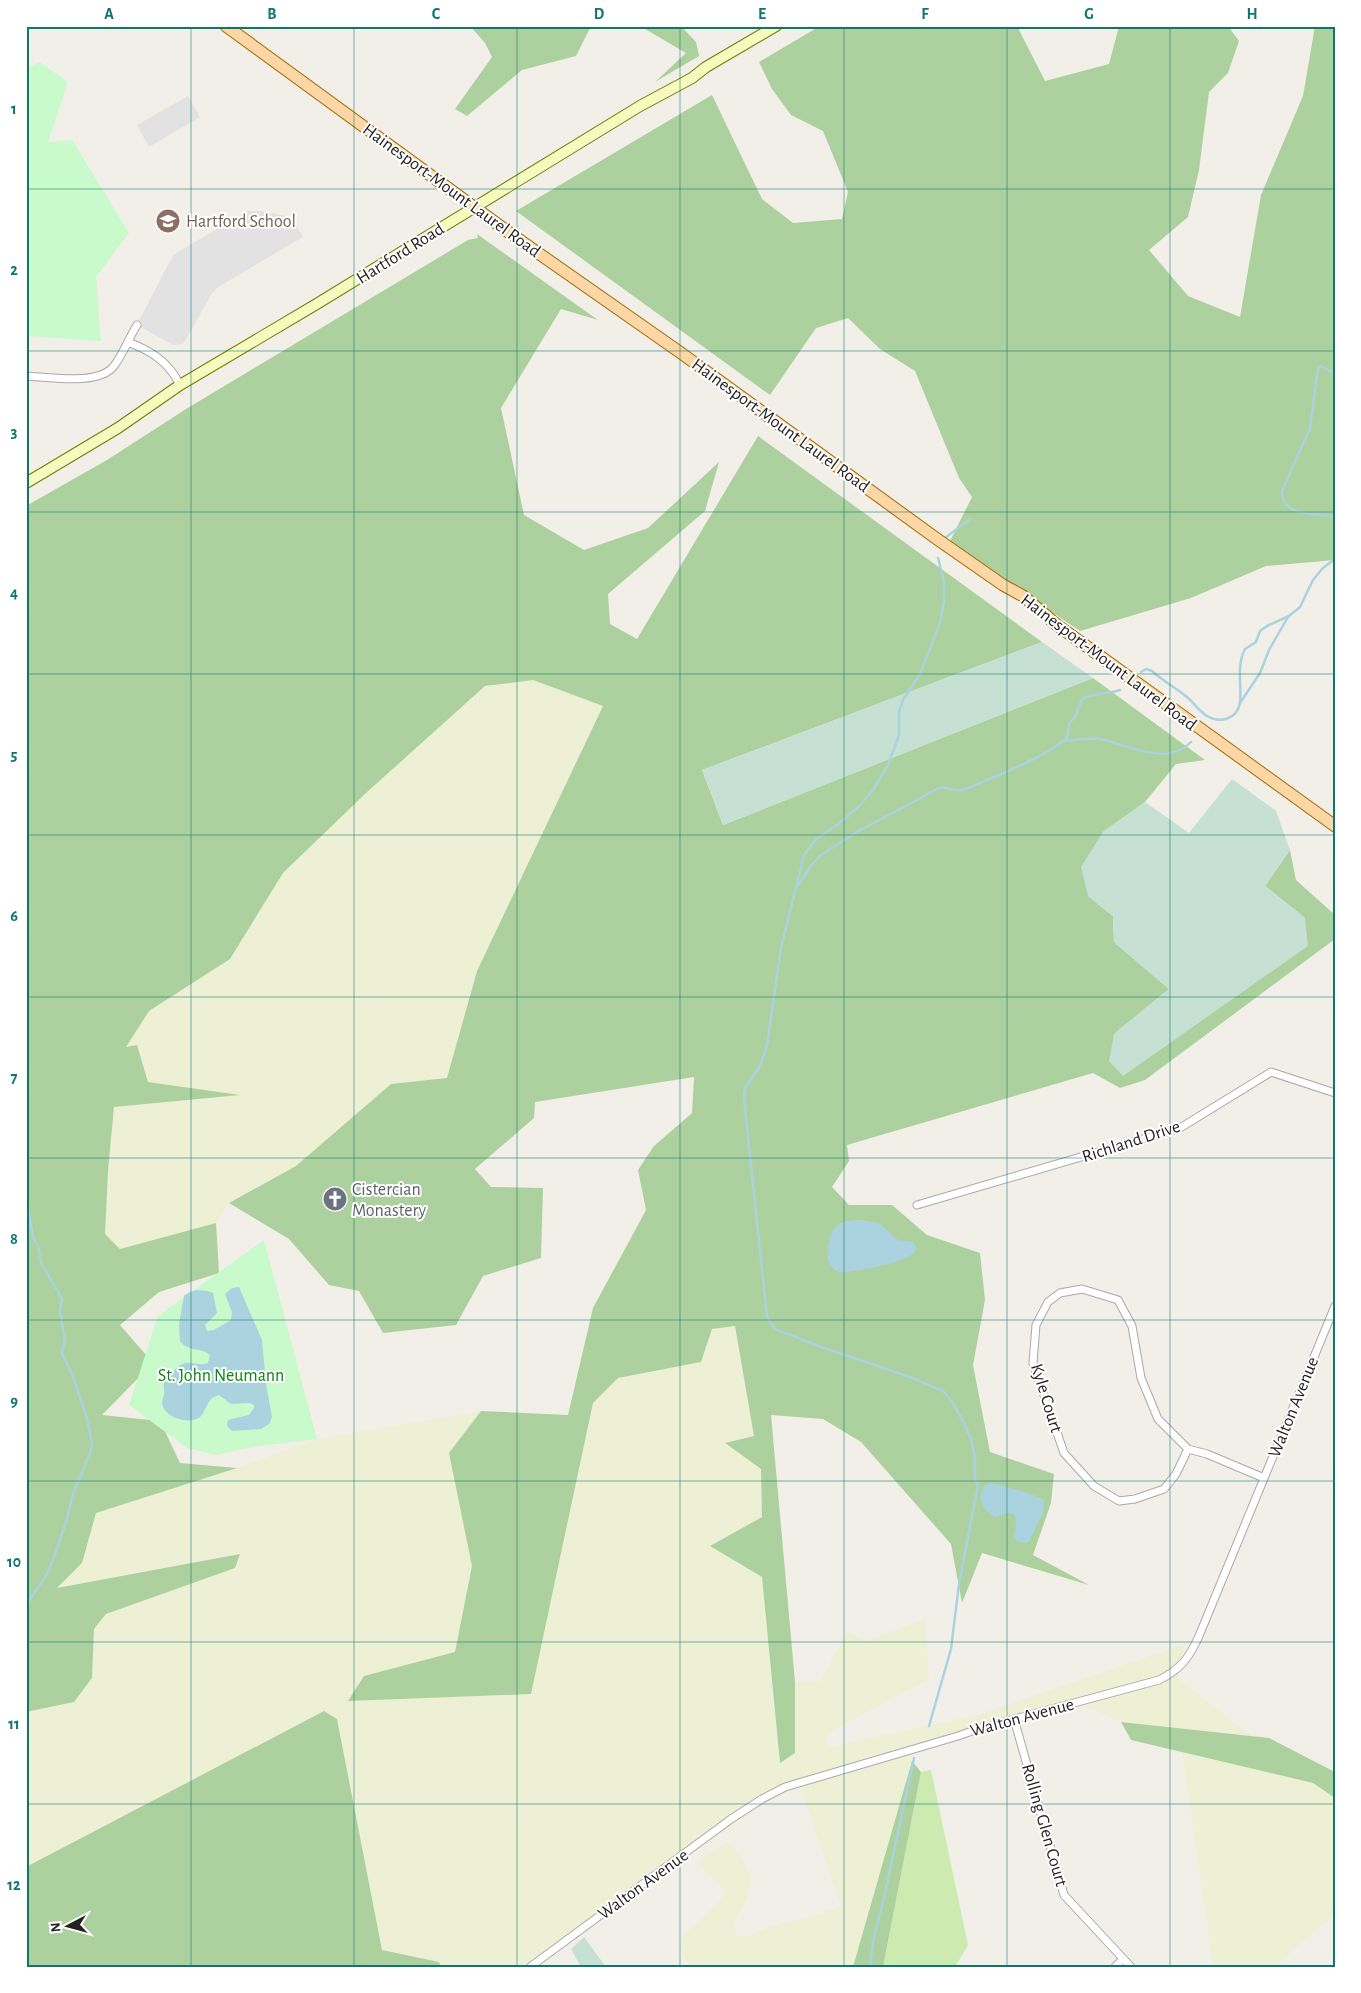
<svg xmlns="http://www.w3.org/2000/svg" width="1361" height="1993" font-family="'Alegreya Sans',sans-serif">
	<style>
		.farmland { fill: #eef0d5 }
		.grass { fill: #cdebb0 }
		.forest { fill: #add19e }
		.wetland { fill: #c6e0d4 }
		.park { fill: #c8facc }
		.parking { fill: #e2e2e2 }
		.water { fill: #aad3df }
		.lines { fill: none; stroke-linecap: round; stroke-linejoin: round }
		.stream { stroke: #aad3df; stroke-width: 2.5 }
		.street-casing { stroke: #a9a9a9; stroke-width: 9 }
		.secondary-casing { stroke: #707d05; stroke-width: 12 }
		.primary-casing { stroke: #a06b00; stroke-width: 13 }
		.street { stroke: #fff; stroke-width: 7 }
		.secondary { stroke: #f7fabf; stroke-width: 10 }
		.primary { stroke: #fcd6a4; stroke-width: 11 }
		.grid { fill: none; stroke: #0f766e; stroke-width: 1; stroke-opacity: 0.55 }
		.labels { text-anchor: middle; stroke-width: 4; stroke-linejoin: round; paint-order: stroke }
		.street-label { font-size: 18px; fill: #222; stroke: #fff }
		.education-label { font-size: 18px; fill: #785e54; stroke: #fff; text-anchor: start }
		.worship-label { font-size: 18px; fill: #5b616d; stroke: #fff; text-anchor: start }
		.park-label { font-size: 18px; fill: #0c8416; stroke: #fff }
		.neatline { fill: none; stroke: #0f766e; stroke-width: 2 }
		.grid-label { font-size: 16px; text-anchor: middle; font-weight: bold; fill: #0f766e }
	</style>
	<rect width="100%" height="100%" fill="#f2efe9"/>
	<g class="farmland">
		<path d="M533 680 603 706 477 971 447 1079 391 1084 296 1166 229 1203 216 1223 120 1249 105 1234 108 1171 114 1107 237 1095 148 1082 137 1045 125 1048 149 1011 230 959 283 873 366 793 485 686Z"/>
		<path d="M735 1326 754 1437 725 1444 761 1469 762 1517 710 1546 762 1577 780 1763 795 1753V1682L820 1681 847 1631 867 1641 925 1619 929 1679 826 1734 829 1747 980 1714 1185 1644 1177 1678 1252 1736 1121 1722 1080 1704 911 1749 912 1761 853 1967H691L681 1953 682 1937 718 1903 725 1891 697 1862 726 1842 740 1854 751 1876 747 1898 737 1917 734 1926 737 1935 747 1937 764 1929 841 1907 798 1780 529 1967H441L438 1962 382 1950 337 1719 324 1711 26 1867V1712L74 1702 92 1678 94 1629 106 1614 235 1568 240 1554 56 1589 82 1563 96 1513 237 1468 317 1439 481 1411 449 1453 472 1566 455 1653 364 1676 531 1694 593 1403 618 1378 701 1362 712 1329Z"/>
		<path d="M1182 1751 1313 1783 1335 1798V1914L1294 1949 1277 1967H1213Z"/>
	</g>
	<path class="grass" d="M931 1770 968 1945 955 1967H883L921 1772Z"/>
	<g class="forest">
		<path d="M470 26H591L576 56 522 70 467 116 455 109 492 57 485 43Z"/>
		<path d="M640 26H681L696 42 699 56 655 82 686 53Z"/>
		<path d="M820 26H1017L1045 81 1109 64 1119 26H1228L1239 41 1228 73 1209 92 1199 170 1188 217 1149 250 1188 296 1240 317 1261 195 1303 96 1315 26H1335V560L1266 566 1191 598 1080 631 949 543 972 497 959 478 915 371 880 349 848 318 816 328 770 395 516 211 712 95 762 199 793 223 842 219 848 192 823 131 791 115 772 89 759 62Z"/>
		<path d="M477 234 598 320 561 309 501 408 524 515 584 550 648 528 719 462 705 511 608 594 610 624 637 639 758 436 1042 642 702 770 723 825 1093 678 1205 760 1176 764 1145 802 1103 832 1088 896 1113 916 1114 942 1169 989 1114 1034 1305 918 1265 886 1290 850 1296 880 1335 915V939L1145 1080 1120 1088 1093 1073 847 1145 849 1161 832 1187 849 1205H892L927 1235 980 1253 985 1300 973 1365 990 1452 1054 1474 1051 1503 1033 1555 1089 1585 982 1553 962 1603 951 1544 861 1442 823 1419 771 1415 795 1682V1753L780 1763 762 1577 710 1546 762 1517 761 1469 725 1443 754 1436 735 1326 712 1329 701 1362 618 1378 593 1403 531 1694 348 1701 364 1676 455 1652 472 1566 449 1453 481 1411 568 1415 593 1308 646 1210 638 1170 654 1146 692 1113 694 1077 535 1102 534 1118 475 1169 491 1187 543 1188 541 1258 483 1276 456 1325 383 1333 359 1291 329 1285 289 1239 229 1203 296 1166 391 1084 447 1078 477 971 603 706 533 680 485 686 366 793 283 873 230 959 149 1011 126 1047 137 1045 148 1082 240 1095 114 1107 108 1171 105 1234 120 1249 216 1223 219 1273 159 1292 120 1325 153 1363 102 1415 160 1421 180 1463 237 1468 96 1513 82 1563 57 1588 240 1554 235 1568 106 1614 94 1629 92 1678 74 1702 26 1712V506L107 460 186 409 468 240 478 238Z"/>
		<path d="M324 1711 337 1719 382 1950 439 1962 441 1967H26V1867Z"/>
		<path d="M1121 1722 1269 1738 1335 1772V1798L1313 1783 1131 1740Z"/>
		<path d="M912 1761 921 1772 883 1967H853Z"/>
	</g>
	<g class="wetland">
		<path d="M1042 642 1093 678 723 825 702 770Z"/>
		<path d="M1232 779 1276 811 1290 850 1265 886 1305 918 1308 946 1123 1076 1109 1061 1114 1034 1169 989 1114 942 1113 916 1088 896 1081 867 1103 832 1145 802 1189 833Z"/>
		<path d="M584 1937 606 1967H581L571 1949Z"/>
	</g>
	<g class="park">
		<path d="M40 62 68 82 48 142 72 140 129 233 96 277 101 341 26 336V68Z"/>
		<path d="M264 1240 317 1439 252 1447 216 1455 187 1448 129 1405 158 1316Z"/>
	</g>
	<g class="parking">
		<path d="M188 96 200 117 149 147 137 125Z"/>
		<path d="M247 211H263L286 216 293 220 303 237 218 287 211 295 185 341 182 344 173 345 137 325 173 255Z"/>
	</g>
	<g class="water">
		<path d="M861 1220 879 1223 898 1240 913 1242 917 1249C913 1254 909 1257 904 1259 895 1263 843 1276 836 1271 822 1262 827 1234 838 1225 845 1220 853 1220 861 1220Z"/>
		<path d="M239 1287 262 1340 266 1384 272 1417 269 1424 261 1429 232 1431 227 1426 228 1420 249 1415 254 1408V1405L249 1403 231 1404 219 1395 212 1398C206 1404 205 1413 200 1417 190 1425 166 1418 163 1406 161 1402 163 1399 164 1395 165 1391 163 1387 164 1384 165 1378 177 1367 182 1364 191 1360 199 1367 208 1363L210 1355C201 1347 188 1352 180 1341L179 1324 184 1296C191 1289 204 1289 213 1293L217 1313 205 1325 207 1331 214 1330 231 1320 232 1312 225 1294 232 1288Z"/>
		<path d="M989 1483C996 1483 1039 1496 1044 1500L1043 1513 1029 1541 1026 1543 1018 1542 1014 1538C1014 1532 1021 1512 1008 1513 1005 1513 1000 1516 996 1517 982 1511 978 1501 983 1487Z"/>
	</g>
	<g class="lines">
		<g class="stream">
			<path d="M1335 374 1321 366 1318 368 1310 428 1282 491C1281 517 1317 514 1335 516"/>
			<path d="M945 538 970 519"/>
			<path d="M1141 672 1146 669 1152 671C1163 681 1176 688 1187 697 1194 703 1199 711 1207 716 1220 724 1237 719 1240 703 1242 686 1236 666 1245 649L1256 642 1260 631 1267 626 1289 616 1300 607 1313 580 1323 568 1335 559"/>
			<path d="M1240 703 1260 673 1269 650 1288 617"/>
			<path d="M1066 741C1078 740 1093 737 1105 740 1132 747 1168 766 1191 742"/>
			<path d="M798 886 810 867 821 855 855 833 939 788C948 786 953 792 962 790 970 788 979 783 987 780 1011 770 1047 755 1067 738L1069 724 1076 715 1082 699C1094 692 1107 695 1120 690"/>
			<path d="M26 1172 28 1183 26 1192"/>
			<path d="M26 1194 33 1237 39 1249 41 1263 62 1299 60 1312 65 1339 62 1353 72 1374 87 1418 92 1443 90 1453 73 1494 66 1522 54 1557 47 1574 26 1605"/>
			<path d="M929 1726 951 1649 959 1584 978 1485 975 1479V1458L971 1439 962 1419 951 1400 943 1391 910 1377 824 1348 775 1329 767 1317 744 1098 745 1088 760 1066 767 1045 781 948 804 855 816 839 840 823 858 807 873 790 888 765 899 735V712L903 700 920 674 940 623 944 602V581L938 558"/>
			<path d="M870 1967 873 1941 884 1898 914 1758"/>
		</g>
		<defs>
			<g id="street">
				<path d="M128 342C151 351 168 361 180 385"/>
				<path d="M26 376C48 377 99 386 114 366 123 354 129 338 137 325"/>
				<path d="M917 1205 1180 1128 1271 1072 1335 1093"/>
				<path d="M1188 1449 1176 1474 1164 1489 1135 1499 1119 1501 1094 1486 1064 1453 1033 1363 1036 1325 1048 1302 1060 1293 1082 1289 1118 1300 1132 1326 1141 1378 1158 1419 1188 1449 1207 1454 1264 1478"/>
				<path d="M1014 1719 1064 1895 1131 1967"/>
				<path d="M530 1967 731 1819 762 1799 785 1787 958 1736 978 1729 1159 1680C1181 1669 1189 1658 1199 1636L1335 1306"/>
				<path d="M1115 1967 1123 1959"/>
			</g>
			<path id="secondary" d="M26 483 118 428 180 385 315 305 640 106 692 78 706 67 776 26"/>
			<path id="primary" d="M226 26 511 234 681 353 937 539 1003 585 1023 596 1057 625 1335 826"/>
		</defs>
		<use href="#street" class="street-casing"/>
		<use href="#secondary" class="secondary-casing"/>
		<use href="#primary" class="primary-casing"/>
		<use href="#street" class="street"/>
		<use href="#secondary" class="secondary"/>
		<use href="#primary" class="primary"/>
	</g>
	<path class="grid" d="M191 26V1967M354 26V1967M517 26V1967M680 26V1967M844 26V1967M1007 26V1967M1170 26V1967M26 189H1335M26 351H1335M26 512H1335M26 674H1335M26 835H1335M26 997H1335M26 1158H1335M26 1320H1335M26 1481H1335M26 1642H1335M26 1804H1335"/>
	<defs>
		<symbol id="school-disc" viewBox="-11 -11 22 22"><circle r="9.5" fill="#8d6e63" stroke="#fff"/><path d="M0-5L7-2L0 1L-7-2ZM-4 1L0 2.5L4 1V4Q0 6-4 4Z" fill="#fff"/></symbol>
		<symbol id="church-disc" viewBox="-11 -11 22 22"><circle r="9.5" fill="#6b7280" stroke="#fff"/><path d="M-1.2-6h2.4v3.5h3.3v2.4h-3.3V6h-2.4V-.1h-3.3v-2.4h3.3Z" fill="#fff"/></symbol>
	</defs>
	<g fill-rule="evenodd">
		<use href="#school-disc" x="154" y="207" width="28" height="28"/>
		<use href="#church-disc" x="321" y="1185" width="28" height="28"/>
	</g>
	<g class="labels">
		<g class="street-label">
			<text transform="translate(452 190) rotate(36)" y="6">Hainesport-Mount Laurel Road</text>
			<text transform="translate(400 253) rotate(-32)" y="6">Hartford Road</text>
			<text transform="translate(781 425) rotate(36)" y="6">Hainesport-Mount Laurel Road</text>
			<text transform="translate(1109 662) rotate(37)" y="6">Hainesport-Mount Laurel Road</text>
			<text transform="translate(1131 1141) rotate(-18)" y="6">Richland Drive</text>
			<text transform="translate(1047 1398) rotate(73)" y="6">Kyle Court</text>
			<text transform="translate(1293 1407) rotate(-68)" y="6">Walton Avenue</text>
			<text transform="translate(1022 1717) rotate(-15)" y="6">Walton Avenue</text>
			<text transform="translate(1045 1825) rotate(74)" y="6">Rolling Glen Court</text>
			<text transform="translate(643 1884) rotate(-36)" y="6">Walton Avenue</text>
		</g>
		<g class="education-label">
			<text x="186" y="227">Hartford School</text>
		</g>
		<g class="worship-label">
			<text x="352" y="1195">Cistercian<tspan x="352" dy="21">Monastery</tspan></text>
		</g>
		<g class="park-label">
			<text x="221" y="1381">St. John Neumann</text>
		</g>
	</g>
	<rect width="1361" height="1993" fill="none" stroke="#ffffff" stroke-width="55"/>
	<g transform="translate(68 1926) rotate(264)" stroke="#ffffff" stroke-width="4" paint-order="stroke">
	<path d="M0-4L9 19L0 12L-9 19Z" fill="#222222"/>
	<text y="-8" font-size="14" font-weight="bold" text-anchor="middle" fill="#222222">N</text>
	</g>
	<rect x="28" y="28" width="1306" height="1938" class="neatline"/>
	<g class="grid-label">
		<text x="109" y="19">A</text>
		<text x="272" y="19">B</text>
		<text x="436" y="19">C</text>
		<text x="599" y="19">D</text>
		<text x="762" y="19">E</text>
		<text x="925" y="19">F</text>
		<text x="1089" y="19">G</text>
		<text x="1252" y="19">H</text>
		<text x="14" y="114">1</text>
		<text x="14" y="275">2</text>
		<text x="14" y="437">3</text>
		<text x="14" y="598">4</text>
		<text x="14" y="760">5</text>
		<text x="14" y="921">6</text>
		<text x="14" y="1083">7</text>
		<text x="14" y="1244">8</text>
		<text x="14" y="1406">9</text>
		<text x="14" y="1567">10</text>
		<text x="14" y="1729">11</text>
		<text x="14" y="1890">12</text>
	</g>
</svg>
